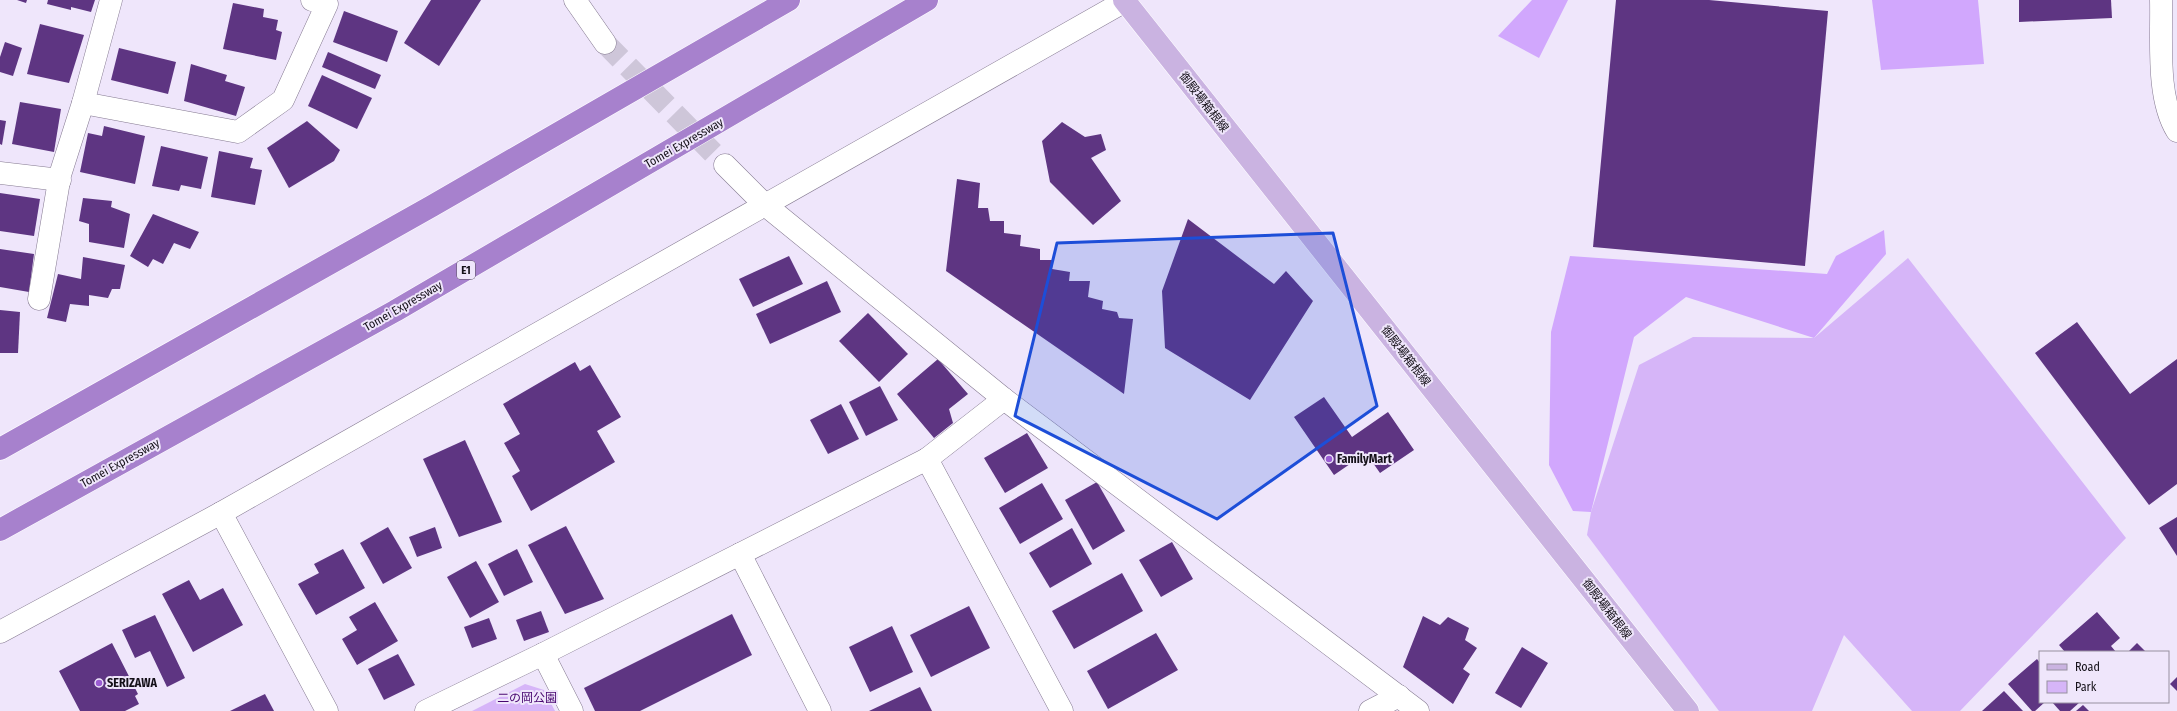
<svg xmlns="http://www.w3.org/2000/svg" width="2177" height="711" font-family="'Fira Sans Condensed','Noto Sans JP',sans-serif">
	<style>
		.green { fill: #d6b5f8 }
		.forest { fill: #d1a7fd }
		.building { fill: #5e3582 }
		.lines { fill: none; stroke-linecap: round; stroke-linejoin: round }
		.minor-tunnel { stroke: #cec6d9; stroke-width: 22; stroke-dasharray: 22 11; stroke-linecap: butt }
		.minor-casing { stroke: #857a91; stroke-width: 23 }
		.major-casing { stroke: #fff; stroke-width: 23 }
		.highway-casing { stroke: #fff; stroke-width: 23 }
		.minor { stroke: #fff; stroke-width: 22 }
		.major { stroke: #cab3e1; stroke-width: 22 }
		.highway { stroke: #a781cd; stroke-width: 22 }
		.marked { fill: #1d4ed8; fill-opacity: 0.2; stroke: #1d4ed8; stroke-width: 3; stroke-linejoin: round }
		.poi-dot { fill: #9b5cd2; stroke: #efe6fb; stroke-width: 1.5 }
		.labels { text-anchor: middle; stroke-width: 4; stroke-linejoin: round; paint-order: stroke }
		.shield { fill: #efe6fb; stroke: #56505c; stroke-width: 1 }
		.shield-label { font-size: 11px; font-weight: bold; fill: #141018 }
		.street-label { font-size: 12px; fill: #141018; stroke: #efe6fb }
		.poi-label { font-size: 12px; font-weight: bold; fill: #141018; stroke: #efe6fb; text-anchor: start }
		.park-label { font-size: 12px; fill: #47066f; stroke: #efe6fb }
	</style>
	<rect width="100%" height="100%" fill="#efe6fb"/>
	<g class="green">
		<path d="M1908 258 2126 538 1960 711H1912L1844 635 1812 711H1719L1587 535 1591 512 1639 365 1693 337 1814 338Z"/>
		<path d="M525 684 544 690 555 711H472Z"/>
	</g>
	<g class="forest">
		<path d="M1532 0H1568L1539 58 1498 36Z"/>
		<path d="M1872 0H1978L1984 64 1881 70Z"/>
		<path d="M1884 230 1886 254 1814 338 1686 297 1634 337 1591 512 1573 511 1549 465 1551 332 1570 256 1827 274 1836 256Z"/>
	</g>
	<g class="building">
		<path d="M17 0H27L26 3Z"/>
		<path d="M48 0H95L91 12 71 7V10L47 4Z"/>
		<path d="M431 0H481L439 66 404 43Z"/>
		<path d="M1616 0H1709L1828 11 1805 266 1593 247Z"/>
		<path d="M2019 0H2111L2112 18 2019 22Z"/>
		<path d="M233 3 264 9 263 17 278 20 276 30 282 32 276 60 223 49Z"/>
		<path d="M344 11 398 31 387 62 333 42Z"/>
		<path d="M40 24 84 35 69 83 27 74Z"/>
		<path d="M5 42 22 48 13 76 0 72V57Z"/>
		<path d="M119 48 176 62 168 94 111 80Z"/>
		<path d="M328 52 381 75 375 89 322 67Z"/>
		<path d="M191 64 227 75 225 81 245 87 236 116 184 101Z"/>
		<path d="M322 75 372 98 357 129 308 106Z"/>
		<path d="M20 102 61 109 54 152 12 144Z"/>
		<path d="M0 120 6 121 2 145 0 144Z"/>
		<path d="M307 121 340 150 334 161 289 188 267 148Z"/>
		<path d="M1062 122 1085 137 1101 134 1106 150 1091 158 1121 201 1093 225 1050 182 1042 141Z"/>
		<path d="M104 126 145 136 135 184 80 172 88 133 102 136Z"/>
		<path d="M161 146 208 157 201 189 181 185 179 191 152 186Z"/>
		<path d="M219 151 253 158 250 168 262 170 255 205 211 197Z"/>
		<path d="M957 179 980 183 978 208H988L990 221H1004V233L1021 235 1020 246 1040 249V260H1053L1052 269 1070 272 1069 281H1090L1088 297 1103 301 1102 309 1117 312 1119 318 1133 319 1124 394 946 271Z"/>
		<path d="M0 193 40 199 34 236 0 231Z"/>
		<path d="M83 198 112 201 111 207 130 214 124 248 89 242V224L79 221Z"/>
		<path d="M153 214 199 232 190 249 174 243 163 264 153 259 148 267 130 256Z"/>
		<path d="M1188 219 1274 284 1286 271 1313 301 1250 400 1165 348 1162 291Z"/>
		<path d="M0 249 34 254 29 292 0 287Z"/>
		<path d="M789 256 803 284 753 307 739 279Z"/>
		<path d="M83 257 125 265 120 289H112L108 298 89 295V306L70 304 66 322 47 318 58 274 81 279Z"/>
		<path d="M827 281 841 312 770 344 756 314Z"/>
		<path d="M0 310 20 312 18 353H0Z"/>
		<path d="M868 313 908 354 879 382 839 341Z"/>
		<path d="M2077 322 2130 394 2177 359V484L2149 505 2035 353Z"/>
		<path d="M938 359 968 394 949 409 953 423 934 438 897 394Z"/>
		<path d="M575 362 580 371 590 365 621 417 597 431 615 462 531 511 512 476 520 471 504 443 520 434 503 404Z"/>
		<path d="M880 386 898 420 866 436 849 402Z"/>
		<path d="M1324 397 1352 437 1388 412 1414 450 1380 473 1366 453 1334 475 1294 417Z"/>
		<path d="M841 404 859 439 828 454 810 420Z"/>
		<path d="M1027 433 1048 468 1005 493 984 458Z"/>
		<path d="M465 440 502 522 459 537 423 459Z"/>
		<path d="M1097 482 1125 531 1093 550 1065 500Z"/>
		<path d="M1042 483 1063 519 1020 544 999 508Z"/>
		<path d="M2177 517V556L2159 528Z"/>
		<path d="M566 526 604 599 565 614 528 545Z"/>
		<path d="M388 527 412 568 383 584 360 543Z"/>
		<path d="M435 527 442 548 417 557 409 537Z"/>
		<path d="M1072 528 1092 564 1050 588 1029 553Z"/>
		<path d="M1172 542 1193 579 1161 597 1139 560Z"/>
		<path d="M343 549 365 588 316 615 298 584 319 573 314 564Z"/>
		<path d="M517 549 533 582 504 596 488 564Z"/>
		<path d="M476 561 499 602 470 618 447 577Z"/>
		<path d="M1122 573 1143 611 1074 649 1052 611Z"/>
		<path d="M189 580 200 600 223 588 243 625 193 652 162 594Z"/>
		<path d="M375 602 398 641 357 665 342 639 357 630 349 617Z"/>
		<path d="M969 606 990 648 931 677 910 635Z"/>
		<path d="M541 611 549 632 524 641 516 620Z"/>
		<path d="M2097 612 2120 638 2111 646 2116 652H2065L2059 645Z"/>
		<path d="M732 614 752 655 640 711H595L584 688Z"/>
		<path d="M155 615 185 678 167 687 150 651 135 658 122 630Z"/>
		<path d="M1423 616 1440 625 1448 617 1469 628 1465 640 1477 648 1463 669 1470 674 1453 704 1403 667Z"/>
		<path d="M489 618 497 639 472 648 464 627Z"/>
		<path d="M892 626 913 672 870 692 849 647Z"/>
		<path d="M1156 633 1178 670 1108 709 1087 671Z"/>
		<path d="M112 643 138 694 135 696 139 704 125 711H80L59 671Z"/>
		<path d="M2137 643 2146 652H2128Z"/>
		<path d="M1522 647 1548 663 1521 708 1495 693Z"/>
		<path d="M398 654 415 685 384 700 368 669Z"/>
		<path d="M2037 659 2040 663V702H2045L2035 711H2032L2008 684Z"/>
		<path d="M2177 677V691L2170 684Z"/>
		<path d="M920 687 932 711H869Z"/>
		<path d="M2004 691 2023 711H1982Z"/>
		<path d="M265 694 274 711H230Z"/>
		<path d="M2052 702H2080L2070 711H2060Z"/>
		<path d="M2083 705 2089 711H2076Z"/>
	</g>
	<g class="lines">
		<path class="minor-tunnel" d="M605 43 725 165"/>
		<defs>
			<g id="minor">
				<path d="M575 0 605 43"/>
				<path d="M2161 0C2162 40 2156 97 2177 131"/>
				<path d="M83 103 238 132 283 100 327 4 312 0"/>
				<path d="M725 165 764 204 1004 399 1418 711"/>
				<path d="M0 173 60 180"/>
				<path d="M39 299 60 175 83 103 111 0"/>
				<path d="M927 459 1062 711"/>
				<path d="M221 513 327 711"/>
				<path d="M740 554 820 711"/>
				<path d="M0 632 221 513 1127 0"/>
				<path d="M543 654 572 711"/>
				<path d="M426 711 543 654 927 459 1004 399"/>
				<path d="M1370 711 1399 696"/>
			</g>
			<path id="major" d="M1124 0 1688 711"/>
			<g id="highway">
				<path d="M0 449 432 206 789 0"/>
				<path d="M0 530 395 311 927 0"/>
			</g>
		</defs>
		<use href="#minor" class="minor-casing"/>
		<use href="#major" class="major-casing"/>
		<use href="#highway" class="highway-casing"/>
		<use href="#minor" class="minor"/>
		<use href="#major" class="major"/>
		<use href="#highway" class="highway"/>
	</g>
	<path class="marked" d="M1333 233 1377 406 1217 519 1015 416 1057 243Z"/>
	<g class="poi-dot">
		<circle cx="1329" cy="459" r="4"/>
		<circle cx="99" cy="683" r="4"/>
	</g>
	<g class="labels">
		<rect class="shield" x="457" y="261" width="18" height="18" rx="3"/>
		<g class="shield-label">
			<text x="466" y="274">E1</text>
		</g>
		<g class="street-label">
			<text transform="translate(1204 102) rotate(52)" y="4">御殿場箱根線</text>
			<text transform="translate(684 143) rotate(-30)" y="4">Tomei Expressway</text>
			<text transform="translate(403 306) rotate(-30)" y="4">Tomei Expressway</text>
			<text transform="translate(1406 356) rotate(52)" y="4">御殿場箱根線</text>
			<text transform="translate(120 463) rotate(-29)" y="4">Tomei Expressway</text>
			<text transform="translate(1607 609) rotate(52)" y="4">御殿場箱根線</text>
		</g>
		<g class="poi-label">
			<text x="1337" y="463">FamilyMart</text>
			<text x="107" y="687">SERIZAWA</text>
		</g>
		<g class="park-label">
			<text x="527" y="702">二の岡公園</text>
		</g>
	</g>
	<rect x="2039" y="651" width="130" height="52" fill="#efe6fb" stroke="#9790a0"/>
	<rect x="2047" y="664" width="20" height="6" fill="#cab3e1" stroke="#9790a0"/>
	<text x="2075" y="671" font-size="12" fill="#141018">Road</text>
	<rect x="2047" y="681" width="20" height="12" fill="#d6b5f8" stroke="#9790a0"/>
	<text x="2075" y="691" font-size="12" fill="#141018">Park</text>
</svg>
